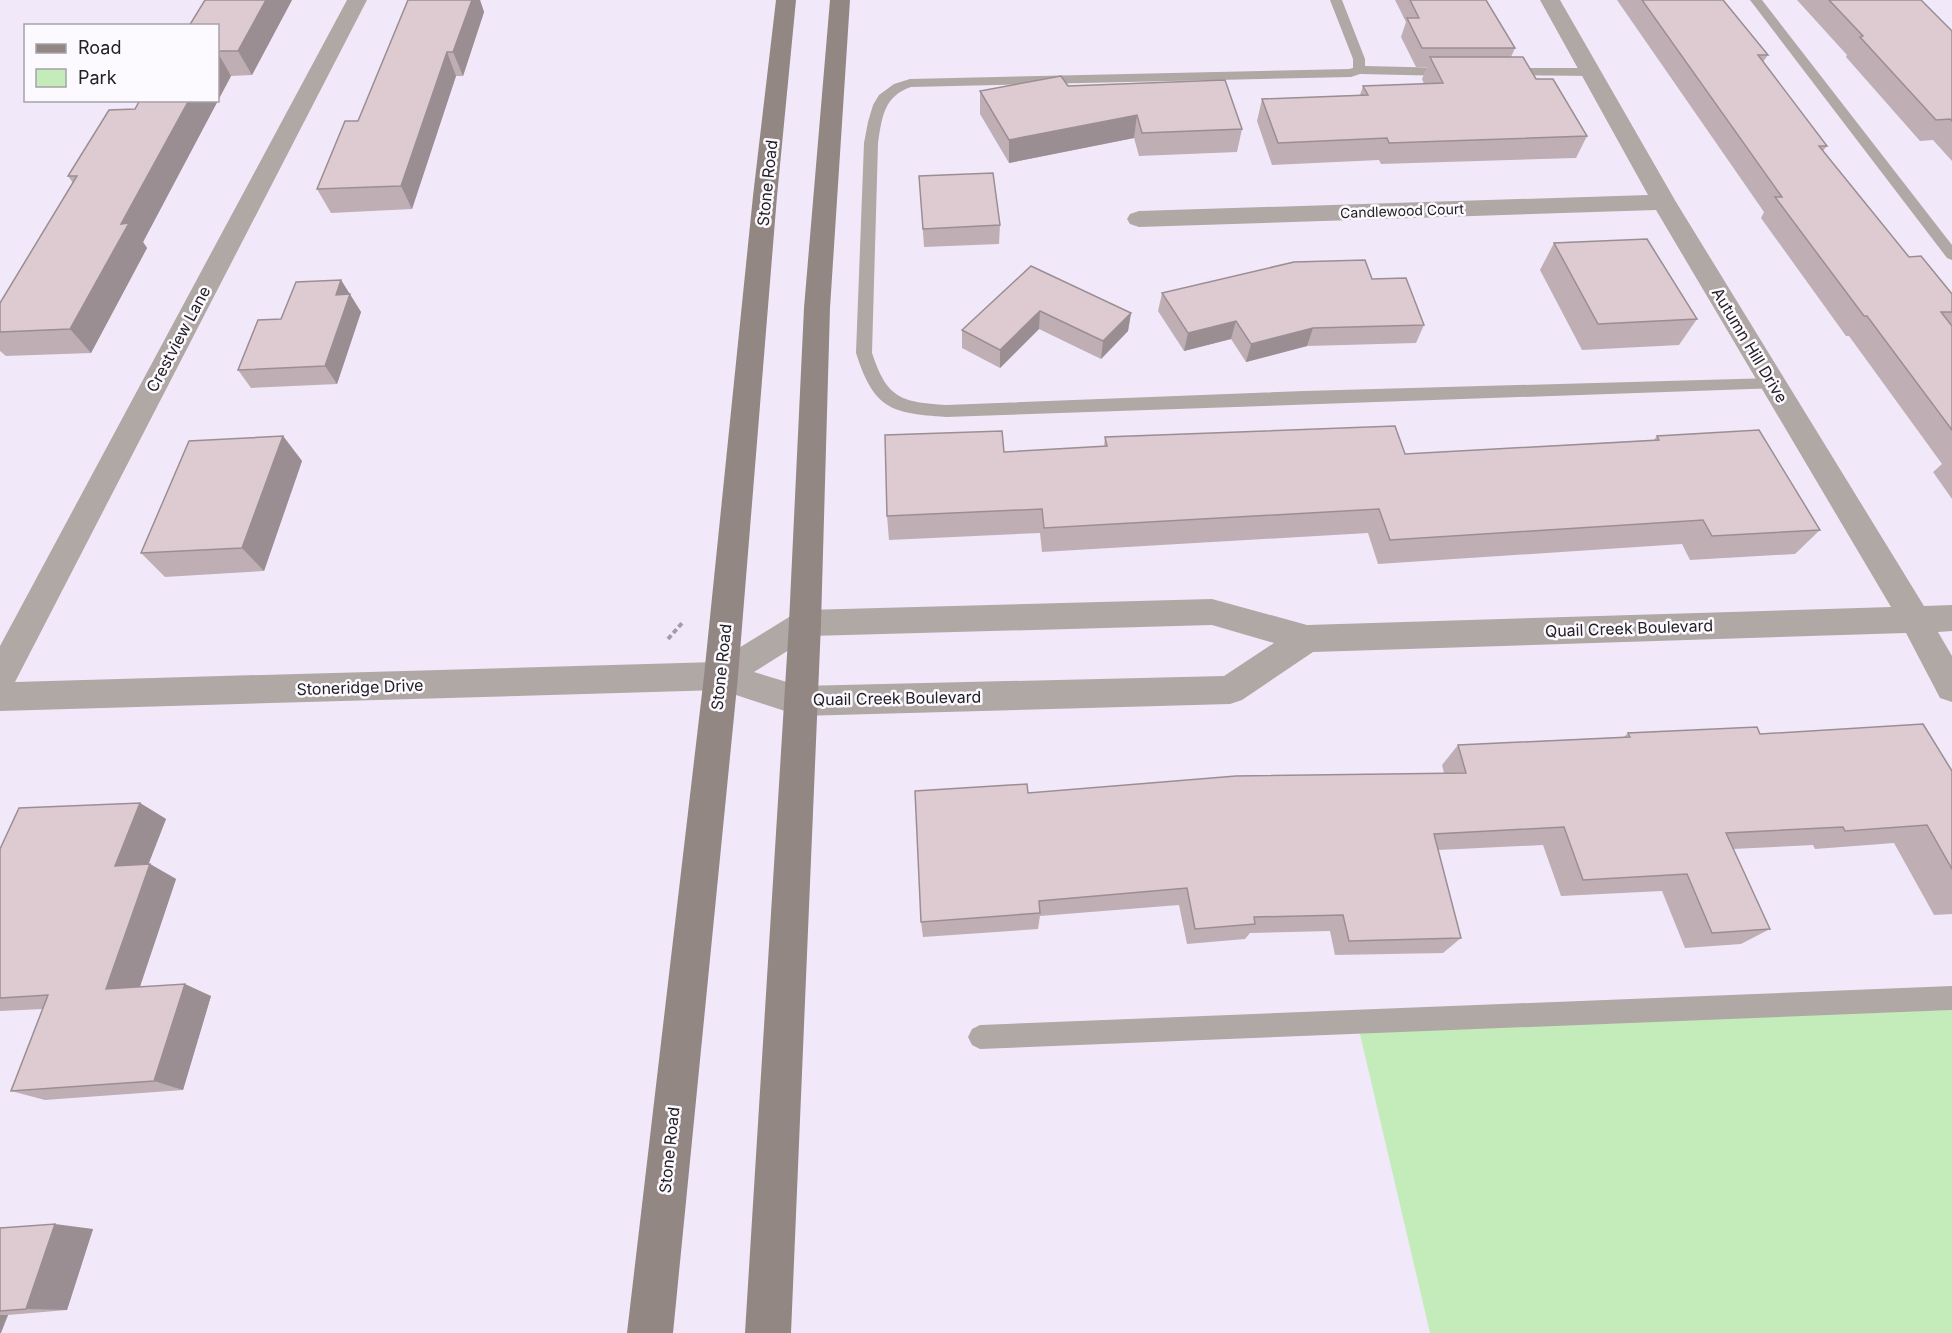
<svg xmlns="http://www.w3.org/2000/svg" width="1952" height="1333" font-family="Inter,sans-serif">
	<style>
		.green { fill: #c4ecbb }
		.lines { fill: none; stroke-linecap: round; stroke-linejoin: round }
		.path { stroke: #a39da9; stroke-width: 4; stroke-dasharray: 5 3; stroke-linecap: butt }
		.service { fill: #b0a8a5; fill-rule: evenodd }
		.minor { fill: #b0a8a5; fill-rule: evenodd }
		.secondary { fill: #928782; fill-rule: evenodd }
		.wall { fill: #bfafb5 }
		.shaded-wall { fill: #9b8e93 }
		.building { fill: #decbd2; stroke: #9b8e93; stroke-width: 1.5 }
		.labels { text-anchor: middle; stroke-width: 5; stroke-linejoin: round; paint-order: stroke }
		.far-street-label { font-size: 14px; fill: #232026; stroke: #fcf9ff }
		.street-label { font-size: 16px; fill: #232026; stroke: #fcf9ff }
	</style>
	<rect width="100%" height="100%" fill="#f1e9f9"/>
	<path class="green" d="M1952 1010V1333H1430L1359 1030Z"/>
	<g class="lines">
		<path class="path" d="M668 639 683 622"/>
		<g class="service">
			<path d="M1330 0H1342L1365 59V66L1449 68 1455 72 1449 76 1360 74 1351 77 911 87C884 96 882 117 878 143L872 353C887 398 900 402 946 405L1304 391 1773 378 1779 380 1781 384 1779 388 946 417C890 413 874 409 856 353L864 143 868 122 873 105 879 95 894 84 910 79 1349 69 1353 68V59Z"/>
			<path d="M1750 0H1762L1952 245V260L1947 258Z"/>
			<path d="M1505 68H1592L1598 72 1592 76 1500 75 1499 72Z"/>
			<path d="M1952 986V1010L980 1049 972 1045 968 1037 972 1029 980 1025Z"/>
		</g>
		<path class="minor" d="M347 0H367L15 682 716 662 794 614 805 610 1212 599 1307 625 1891 607 1656 210 1139 227 1130 224 1127 219 1130 214 1139 211 1648 195 1540 0H1560L1676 202 1924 606 1952 605V631L1938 632 1952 656V702L1940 698 1906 633 1313 652 1242 700 1230 704 800 716 721 690 0 711V646ZM1212 625 1274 643 1224 676 800 686 754 672 811 636Z"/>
		<g class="secondary">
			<path d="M776 0H796L777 196 738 676 673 1333H627L704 676 753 196Z"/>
			<path d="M830 0H850L830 308 821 623 791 1333H745L789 623 804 308Z"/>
		</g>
	</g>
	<g class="wall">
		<path d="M205 0H292L252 75 231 76 143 242 147 248 91 353 6 356 0 351V303L73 183 68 176 135 109 218 100V26Z"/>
		<path d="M408 0H480L484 12 463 76H456L412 209 331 213 317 189 358 121Z"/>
		<path d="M1395 0H1486L1515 48 1511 57 1536 79 1587 136 1576 158 1381 164 1379 160 1272 165 1257 121 1262 99 1360 95 1363 86 1424 84 1422 79 1427 67H1416L1401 37 1406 22Z"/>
		<path d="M1617 0H1723L1768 55 1763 62 1827 146 1823 151 1909 257 1952 294V499L1933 472 1942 464 1849 336H1846L1761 218 1764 212Z"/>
		<path d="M1797 0H1921L1952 31V161L1933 140 1920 141 1846 57 1847 55Z"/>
		<path d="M1068 86 1242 129 1237 152 1139 156 1134 138 1009 163 980 114V91Z"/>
		<path d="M919 176 1000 225 999 244 924 247Z"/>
		<path d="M1554 243 1697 319 1679 345 1582 350 1540 270Z"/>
		<path d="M1031 266 1131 313 1128 331 1101 359 1039 329 1000 368 962 348V330Z"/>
		<path d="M1372 279 1424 325 1416 343 1307 346 1246 362 1231 339 1184 351 1158 311 1162 293Z"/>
		<path d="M341 280 361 312 337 384 251 388 238 370 281 319Z"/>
		<path d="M283 436 302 461 264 571 165 577 141 553Z"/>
		<path d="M1657 436 1820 530 1795 554 1690 560 1682 544 1378 564 1368 533 1042 552 1040 533 889 540 887 516 1004 452 1104 447 1105 437 1405 454 1654 440Z"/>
		<path d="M1628 733 1760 734 1952 771V914L1934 915 1894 843 1815 849 1813 845 1733 849 1770 929 1741 944 1685 948 1662 891 1561 896 1543 845 1438 850 1461 938 1443 953 1335 955 1330 931 1250 933 1245 939 1187 944 1179 905 1040 916 1038 929 923 937 921 922 1028 793 1444 773 1442 765 1458 745 1624 737Z"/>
		<path d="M140 803 166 819 148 864H150L176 879 140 987 211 996 183 1090 45 1100 11 1091 43 1009 0 1011V849Z"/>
		<path d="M0 1228 93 1229 67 1310 8 1315 0 1333Z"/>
	</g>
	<g class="shaded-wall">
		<path d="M266 0H292L252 75 238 51Z"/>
		<path d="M472 0H480L484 12 463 76 453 52Z"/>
		<path d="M447 52 456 76 412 209 401 186Z"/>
		<path d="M218 53 231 76 143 242 147 248 91 353 70 329 121 224 189 100H218Z"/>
		<path d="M1137 115 1134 138 1009 163V140Z"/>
		<path d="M341 280 361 312 337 384 325 366 336 295Z"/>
		<path d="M1040 311 1039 329 1000 368V350Z"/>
		<path d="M1131 313 1128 331 1101 359 1103 341Z"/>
		<path d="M1236 321 1231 339 1184 351 1188 333Z"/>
		<path d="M1313 328 1307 346 1246 362 1251 344Z"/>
		<path d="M283 436 302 461 264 571 242 548Z"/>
		<path d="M140 803 166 819 142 881 115 866Z"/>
		<path d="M150 864 176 879 135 1001 106 989Z"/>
		<path d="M185 984 211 996 183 1090 154 1081Z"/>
		<path d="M55 1224 93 1229 67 1310 26 1309Z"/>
		<path d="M0 1315H8L1 1333H0Z"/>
	</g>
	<g class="building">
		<path d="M205 0H266L238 51H218V26H189Z"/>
		<path d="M408 0H472L453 52H447L401 186 317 189 345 121H358Z"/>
		<path d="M1410 0H1486L1515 48H1422L1407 18H1419Z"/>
		<path d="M1642 0H1723L1768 55H1758L1827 146H1819L1909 257 1921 256 1952 294V312H1941L1952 326V430L1867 316H1864L1775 197H1782Z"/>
		<path d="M1829 0H1921L1952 31V121L1950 119 1936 120 1860 37 1863 36Z"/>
		<path d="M1430 57H1523L1536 79H1553L1587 136 1389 143 1387 138 1278 143 1262 99 1368 95 1363 86 1443 83Z"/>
		<path d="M1061 76 1068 86 1225 80 1242 129 1142 133 1137 115 1009 140 980 91Z"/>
		<path d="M140 100H189L121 224 129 223 70 329 0 332V303L77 176H68L109 110 135 109Z"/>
		<path d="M993 173 1000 225 923 229 919 176Z"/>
		<path d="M1647 239 1697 319 1598 324 1554 243Z"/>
		<path d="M1365 260 1372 279 1406 278 1424 325 1313 328 1251 344 1236 321 1188 333 1162 293 1294 262Z"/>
		<path d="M1031 266 1131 313 1103 341 1040 311 1000 350 962 330Z"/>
		<path d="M341 280 336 295 350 294 325 366 238 370 258 320 281 319 296 282Z"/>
		<path d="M1395 426 1405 454 1659 440 1657 436 1759 430 1820 530 1712 536 1703 520 1390 540 1379 509 1044 528 1042 509 887 516 885 435 1002 431 1004 452 1107 446 1105 437Z"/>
		<path d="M283 436 242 548 141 553 189 441Z"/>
		<path d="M1923 724 1952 771V869L1927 825 1845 831 1843 827 1726 833 1770 929 1712 933 1687 874 1583 880 1564 827 1434 834 1461 938 1349 941 1343 915 1254 917 1255 924 1195 929 1187 888 1039 901 1040 913 921 922 915 791 1027 784 1028 793 1236 776 1466 773 1458 745 1630 737 1628 733 1757 727 1760 734Z"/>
		<path d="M140 803 115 866 150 864 106 989 185 984 154 1081 11 1091 48 995 0 998V849L19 808Z"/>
		<path d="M55 1224 26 1309 0 1311V1228Z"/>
	</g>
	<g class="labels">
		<g class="far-street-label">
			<text transform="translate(1402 211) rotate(-2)" y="5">Candlewood Court</text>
		</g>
		<g class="street-label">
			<text transform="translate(767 183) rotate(-84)" y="6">Stone Road</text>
			<text transform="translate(178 339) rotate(-62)" y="6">Crestview Lane</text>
			<text transform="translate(1750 345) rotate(59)" y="6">Autumn Hill Drive</text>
			<text transform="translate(1629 628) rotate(-2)" y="6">Quail Creek Boulevard</text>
			<text transform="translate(721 667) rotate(-84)" y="6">Stone Road</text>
			<text transform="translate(360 687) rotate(-2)" y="6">Stoneridge Drive</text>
			<text transform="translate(897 698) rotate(-1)" y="6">Quail Creek Boulevard</text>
			<text transform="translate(669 1150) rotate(-84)" y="6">Stone Road</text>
		</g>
	</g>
	<rect x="24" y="24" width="195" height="78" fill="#fcf9ff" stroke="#a5a2a8" stroke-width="1.5"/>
	<rect x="36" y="44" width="30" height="9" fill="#928782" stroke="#a5a2a8" stroke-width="1.5"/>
	<text x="78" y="54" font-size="18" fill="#232026">Road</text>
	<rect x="36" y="69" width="30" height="18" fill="#c4ecbb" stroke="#a5a2a8" stroke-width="1.5"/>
	<text x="78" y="84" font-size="18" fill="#232026">Park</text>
</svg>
